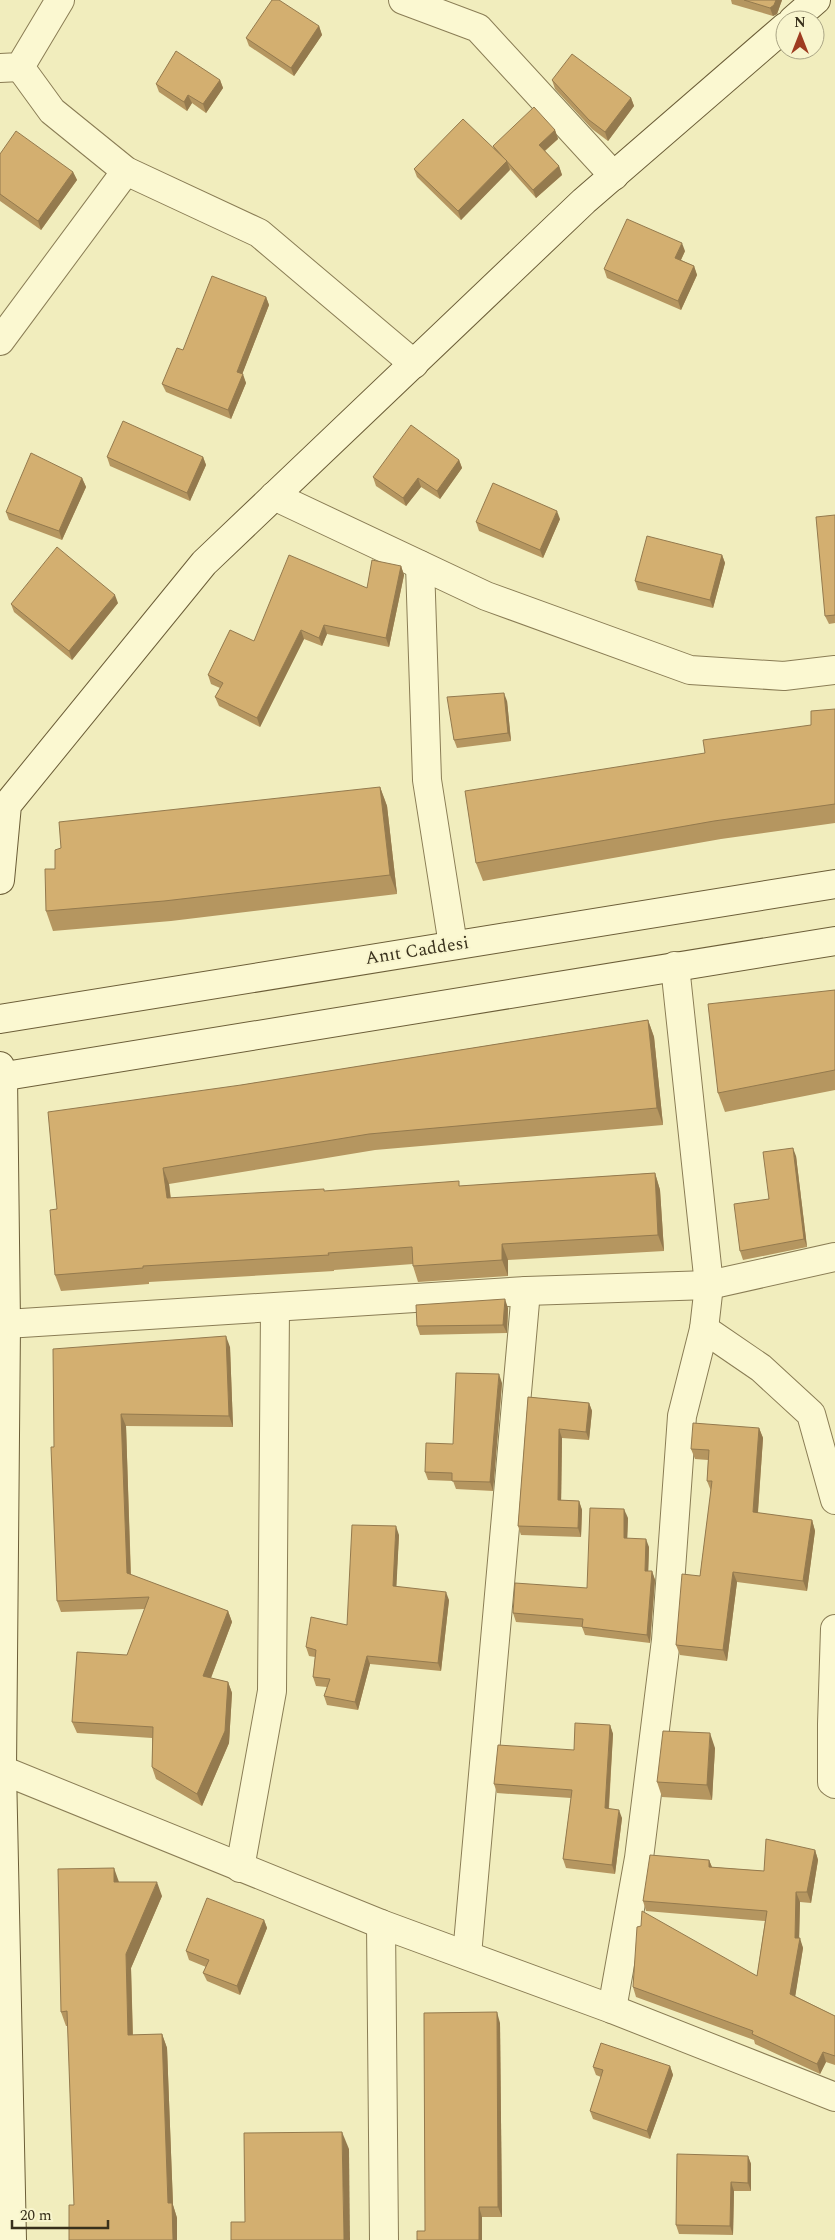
<svg xmlns="http://www.w3.org/2000/svg" width="835" height="2240" font-family="Spectral,serif">
	<style>
		.lines { fill: none; stroke-linecap: round; stroke-linejoin: round }
		.street-casing { stroke: #8a7d55; stroke-width: 30 }
		.secondary-casing { stroke: #6c5e38; stroke-width: 30 }
		.street { stroke: #fbf8d1; stroke-width: 28 }
		.secondary { stroke: #fbf8d1; stroke-width: 28 }
		.wall { fill: #b59660 }
		.shaded-wall { fill: #947a4e }
		.building { fill: #d3af70; stroke: #947a4e }
		.labels { text-anchor: middle; stroke-width: 4; stroke-linejoin: round; paint-order: stroke }
		.street-label { font-size: 18px; fill: #38301b; stroke: #f8f5cd }
	</style>
	<rect width="100%" height="100%" fill="#f1edbd"/>
	<g class="lines">
		<defs>
			<g id="street">
				<path d="M403 0 478 28 614 176"/>
				<path d="M20 67 52 111 126 171 259 233 414 364"/>
				<path d="M0 68 20 67 60 0"/>
				<path d="M0 341 126 171"/>
				<path d="M274 496 486 596 690 670 784 676 835 670"/>
				<path d="M420 565 427 780 453 945"/>
				<path d="M6 1324 526 1291 709 1285 835 1257"/>
				<path d="M704 1329 761 1368 811 1414 835 1500"/>
				<path d="M835 1629 832 1724V1782L835 1784"/>
				<path d="M2 1770 381 1924 612 2009 835 2097"/>
				<path d="M240 1868 272 1691 275 1308"/>
				<path d="M381 1924 384 2240"/>
				<path d="M467 1955 526 1291"/>
				<path d="M612 2009 639 1858 666 1640 682 1416 704 1329 709 1285 675 966"/>
			</g>
			<g id="secondary">
				<path d="M793 20 816 0"/>
				<path d="M0 880 7 805 204 563 584 201 785 27"/>
				<path d="M0 1019 835 884"/>
				<path d="M0 1066 3 1076 6 1324 2 1770 12 2240"/>
				<path d="M0 1077 835 941"/>
			</g>
		</defs>
		<use href="#street" class="street-casing"/>
		<use href="#secondary" class="secondary-casing"/>
		<use href="#street" class="street"/>
		<use href="#secondary" class="secondary"/>
	</g>
	<g class="wall">
		<path d="M731 0H782L777 14 773 16 732 4Z"/>
		<path d="M319 26 322 35 294 76 249 46 246 38Z"/>
		<path d="M220 80 223 88 206 113 192 103 187 111 159 92 156 84Z"/>
		<path d="M552 80 631 98 634 106 608 141 592 129 555 89Z"/>
		<path d="M555 130 558 139 545 151 559 166 562 175 536 198 510 169 461 220 417 177 414 169 494 149 493 146Z"/>
		<path d="M0 154 73 172 77 180 41 230 0 201Z"/>
		<path d="M685 251 681 260 694 266 697 275 681 310 607 278 604 269Z"/>
		<path d="M266 297 269 305 242 374 246 383 231 419 166 392 162 384 183 350Z"/>
		<path d="M107 457H203L206 465 190 501 110 466Z"/>
		<path d="M459 460 462 468 440 499 421 487 406 506 376 486 373 477Z"/>
		<path d="M82 478 86 487 62 540 9 520 6 512Z"/>
		<path d="M835 515V623L829 624 825 616Z"/>
		<path d="M560 519 543 558 479 531 476 522Z"/>
		<path d="M722 555 725 563 713 608 638 590 635 581Z"/>
		<path d="M401 566 404 575 389 647 327 634 322 646 304 639 260 727 219 706 215 697 220 688 211 684 208 675 254 641 367 588Z"/>
		<path d="M118 603 72 660 14 612 11 604Z"/>
		<path d="M507 701 511 741 457 748 454 740Z"/>
		<path d="M835 709V823L721 839 483 881 476 863 705 753 811 725Z"/>
		<path d="M380 787 387 806 397 894 171 921 53 931 46 911 55 869Z"/>
		<path d="M835 990V1090L725 1112 718 1093 822 992Z"/>
		<path d="M648 1020 654 1037 663 1125 375 1150 169 1184 171 1198 325 1191 460 1186 655 1173 660 1190 664 1251 508 1260V1276L418 1282 413 1266V1264L334 1270V1271L149 1282V1284L61 1291 55 1275 57 1209 241 1085Z"/>
		<path d="M796 1156 807 1247 743 1260 740 1251 769 1199Z"/>
		<path d="M508 1308 507 1333 420 1335 417 1326Z"/>
		<path d="M230 1347 233 1427 126 1426 131 1575 228 1611 232 1622 211 1678 228 1682 232 1693 229 1743 202 1806 156 1779 152 1767V1738L77 1733 72 1722 127 1655 145 1609 61 1612 57 1601 54 1447Z"/>
		<path d="M502 1383 493 1491 456 1489 453 1481 428 1480 425 1472 453 1444Z"/>
		<path d="M528 1397 589 1403 592 1411 589 1440 562 1438 561 1500 579 1501 582 1510 581 1537 521 1535 518 1526Z"/>
		<path d="M759 1428 763 1438 758 1513 812 1520 815 1531 807 1591 737 1582 727 1661 680 1655 676 1645 700 1576 711 1491 707 1481 708 1460 695 1459 691 1449Z"/>
		<path d="M628 1518 627 1538 649 1547 648 1571H652L655 1580 650 1643 585 1635 582 1627 516 1622 513 1613 587 1588Z"/>
		<path d="M399 1535 396 1586 449 1600 441 1671 370 1664 358 1710 327 1705 324 1696 327 1687 316 1686 313 1677 315 1657 309 1656 306 1647 347 1625Z"/>
		<path d="M610 1725 613 1734 609 1809 622 1818 615 1874 566 1868 563 1859 571 1798 497 1793 494 1784 574 1750Z"/>
		<path d="M715 1748 712 1800 662 1797 657 1782Z"/>
		<path d="M815 1850 818 1860 811 1903 800 1902 799 1938 803 1948 795 1996 835 2016V2065L826 2062 820 2074 755 2044 754 2040 636 1997 633 1987 757 1976 765 1921 646 1911 643 1901 709 1860 712 1867 764 1871Z"/>
		<path d="M119 1882 162 1896 131 1968 133 2035 162 2034 167 2048 173 2205 177 2218 74 2205 68 2026H66L61 2012Z"/>
		<path d="M264 1920 267 1928 240 1995 207 1981 203 1973 206 1967 189 1960 186 1951Z"/>
		<path d="M500 2023 502 2217H482V2240L425 2231Z"/>
		<path d="M670 2066 673 2075 650 2139 593 2119 590 2111 601 2077 596 2075 593 2067Z"/>
		<path d="M748 2156 751 2164V2191H734L733 2235 679 2234 676 2225Z"/>
	</g>
	<g class="shaded-wall">
		<path d="M776 0H782L777 14 773 16 770 8Z"/>
		<path d="M319 26 322 35 294 76 291 68Z"/>
		<path d="M220 80 223 88 206 113 203 104Z"/>
		<path d="M188 95 192 103 187 111 184 102Z"/>
		<path d="M631 98 634 106 608 141 605 132Z"/>
		<path d="M555 130 558 139 542 153 539 145Z"/>
		<path d="M507 161 510 170 461 220 458 211Z"/>
		<path d="M559 166 562 175 536 198 533 190Z"/>
		<path d="M73 172 77 180 41 230 38 221Z"/>
		<path d="M682 243 685 251 678 266 675 258Z"/>
		<path d="M694 266 697 275 681 310 678 301Z"/>
		<path d="M266 297 269 305 240 380 237 372Z"/>
		<path d="M243 374 246 383 231 419 228 410Z"/>
		<path d="M203 457 206 465 190 501 187 493Z"/>
		<path d="M459 460 462 468 440 499 437 491Z"/>
		<path d="M82 478 86 487 62 540 59 531Z"/>
		<path d="M418 478 421 487 406 506 403 498Z"/>
		<path d="M557 511 560 519 543 558 540 550Z"/>
		<path d="M722 555 725 563 713 608 710 600Z"/>
		<path d="M401 566 404 575 389 647 386 638Z"/>
		<path d="M115 595 118 603 72 660 69 651Z"/>
		<path d="M324 625 327 634 322 646 319 638Z"/>
		<path d="M301 630 304 639 260 727 257 718Z"/>
		<path d="M504 693 507 701 511 741 508 733Z"/>
		<path d="M380 787 387 806 397 894 390 875Z"/>
		<path d="M648 1020 654 1037 663 1125 657 1108Z"/>
		<path d="M793 1148 796 1156 807 1247 804 1239Z"/>
		<path d="M163 1168 169 1184 172 1215 167 1198Z"/>
		<path d="M655 1173 660 1190 664 1251 658 1235Z"/>
		<path d="M502 1244 508 1260V1276L502 1260Z"/>
		<path d="M505 1299 508 1308 507 1333 503 1325Z"/>
		<path d="M226 1336 230 1347 233 1427 229 1416Z"/>
		<path d="M499 1374 502 1383 493 1491 490 1482Z"/>
		<path d="M589 1403 592 1411 589 1440 586 1432Z"/>
		<path d="M121 1414 126 1426 131 1585 127 1573Z"/>
		<path d="M759 1428 763 1438 757 1523 753 1512Z"/>
		<path d="M559 1429 562 1438 561 1509 558 1500Z"/>
		<path d="M579 1501 582 1510 581 1537 578 1528Z"/>
		<path d="M624 1509 628 1518 627 1546 624 1538Z"/>
		<path d="M812 1520 815 1531 807 1591 803 1581Z"/>
		<path d="M396 1526 399 1535 396 1595 393 1586Z"/>
		<path d="M646 1539 649 1547 648 1579 645 1571Z"/>
		<path d="M652 1571 655 1580 650 1643 647 1635Z"/>
		<path d="M733 1572 737 1582 727 1661 723 1650Z"/>
		<path d="M446 1592 449 1600 441 1671 438 1663Z"/>
		<path d="M228 1611 232 1622 207 1688 203 1676Z"/>
		<path d="M367 1656 370 1664 358 1710 355 1702Z"/>
		<path d="M228 1682 232 1693 229 1743 202 1806 197 1794Z"/>
		<path d="M610 1725 613 1734 608 1817 605 1808Z"/>
		<path d="M710 1733 715 1748 712 1800 707 1785Z"/>
		<path d="M619 1810 622 1818 615 1874 612 1865Z"/>
		<path d="M815 1850 818 1860 811 1903 807 1892Z"/>
		<path d="M709 1860 713 1870 709 1867Z"/>
		<path d="M114 1868 119 1882H114Z"/>
		<path d="M157 1882 162 1896 131 1968 133 2049 128 2035 126 1954Z"/>
		<path d="M796 1892 800 1902 799 1943 800 1938 803 1948 794 2004 790 1994 795 1938Z"/>
		<path d="M264 1920 267 1928 240 1995 237 1986Z"/>
		<path d="M497 2012 500 2023 502 2217 498 2207Z"/>
		<path d="M162 2034 167 2048 173 2205 177 2218V2240H173L168 2203Z"/>
		<path d="M823 2052 826 2062 820 2074 817 2064Z"/>
		<path d="M670 2066 673 2075 650 2139 647 2131Z"/>
		<path d="M342 2132 349 2149 350 2240H344Z"/>
		<path d="M748 2156 751 2164V2191L748 2183Z"/>
		<path d="M731 2182 734 2191 733 2235 730 2226Z"/>
		<path d="M479 2207 482 2217V2240H479Z"/>
	</g>
	<g class="building">
		<path d="M272 0H279L319 26 291 68 246 38Z"/>
		<path d="M744 0H776L774 5 770 8Z"/>
		<path d="M176 51 220 80 203 104 188 95 184 102 156 84Z"/>
		<path d="M572 54 631 98 605 132 589 120 552 80Z"/>
		<path d="M534 107 555 130 539 145 559 166 533 190 493 146Z"/>
		<path d="M463 119 507 161 458 211 414 169Z"/>
		<path d="M16 131 73 172 38 221 0 194V154Z"/>
		<path d="M627 219 682 243 675 258 694 266 678 301 604 269Z"/>
		<path d="M212 276 266 297 237 372 243 374 228 410 162 384 177 348 183 350Z"/>
		<path d="M123 421 203 457 187 493 107 457Z"/>
		<path d="M411 425 459 460 437 491 418 478 403 498 373 477Z"/>
		<path d="M31 453 82 478 59 531 6 512Z"/>
		<path d="M493 483 557 511 540 550 476 522Z"/>
		<path d="M835 515V615L825 616 816 517Z"/>
		<path d="M647 536 722 555 710 600 635 581Z"/>
		<path d="M57 547 115 595 69 651 11 604Z"/>
		<path d="M289 555 367 588 372 560 401 566 386 638 324 625 319 638 301 630 257 718 215 697 223 683 208 675 230 630 254 641Z"/>
		<path d="M504 693 508 733 454 740 447 697Z"/>
		<path d="M835 709V804L714 821 476 863 465 791 705 753 703 740 811 725V711Z"/>
		<path d="M380 787 390 875 164 901 46 911 45 869H55V850L61 848 59 822Z"/>
		<path d="M835 990V1070L718 1093 708 1004Z"/>
		<path d="M648 1020 657 1108 369 1134 163 1168 167 1198 324 1189V1191L459 1181V1186L655 1173 658 1235 502 1244V1260L413 1266 412 1247 328 1253 329 1255 143 1266V1268L55 1275 50 1210 57 1209 48 1112 241 1085Z"/>
		<path d="M793 1148 804 1239 740 1251 734 1204 769 1199 763 1152Z"/>
		<path d="M505 1299 503 1325 417 1326 416 1305Z"/>
		<path d="M226 1336 229 1416 121 1414 127 1573 228 1611 203 1676 228 1682 225 1731 197 1794 152 1767 153 1727 72 1722 77 1652 127 1655 149 1597 57 1601 51 1447H54L53 1349Z"/>
		<path d="M456 1373 499 1374 490 1482 452 1481V1473L425 1472 426 1443 453 1444Z"/>
		<path d="M528 1397 589 1403 586 1432 559 1429 558 1500 579 1501 578 1528 518 1526Z"/>
		<path d="M693 1423 759 1428 753 1512 812 1520 803 1581 733 1572 723 1650 676 1645 682 1574 700 1576 712 1481H707L709 1450 691 1449Z"/>
		<path d="M590 1508 624 1509V1538L646 1539 645 1571H652L647 1635 582 1627 583 1619 513 1613 515 1583 587 1588Z"/>
		<path d="M352 1525 396 1526 393 1586 446 1592 438 1663 367 1656 355 1702 324 1696 330 1679 313 1677 316 1650 306 1647 311 1617 347 1625Z"/>
		<path d="M575 1723 610 1725 605 1808 619 1810 612 1865 563 1859 572 1790 494 1784 498 1745 574 1750Z"/>
		<path d="M663 1731 710 1733 707 1785 657 1782Z"/>
		<path d="M766 1839 815 1850 807 1892H796L795 1938H800L790 1994 835 2016V2056L823 2052 817 2064 752 2034 753 2031 633 1987 637 1927 641 1926 642 1911 757 1976 767 1911 643 1901 650 1855 709 1860V1867L764 1871Z"/>
		<path d="M114 1868V1882H157L126 1954 128 2035 162 2034 168 2203H172L173 2240H69V2205H74L67 2011 61 2012 58 1869Z"/>
		<path d="M207 1898 264 1920 237 1986 203 1973 209 1960 186 1951Z"/>
		<path d="M497 2012 498 2207H479V2240H417V2231H425L424 2013Z"/>
		<path d="M601 2043 670 2066 647 2131 590 2111 603 2070 593 2067Z"/>
		<path d="M342 2132 344 2240H231V2222H245L244 2133Z"/>
		<path d="M677 2154 748 2156V2183L731 2182 730 2226 676 2225Z"/>
	</g>
	<g class="labels">
		<g class="street-label">
			<text transform="translate(417 950) rotate(-9)" y="6">Anıt Caddesi</text>
		</g>
	</g>
	<g transform="translate(800 35)"><circle r="24" fill="#f8f5cd" stroke="#aba686"/>
	<path d="M0-4L9 19L0 12L-9 19Z" fill="#9e3c20"/>
	<text y="-8" font-size="14" font-weight="bold" text-anchor="middle" fill="#38301b">N</text>
	</g>
	<path d="M12 2220v8h96v-8" fill="none" stroke="#38301b" stroke-width="2.5"/>
	<text x="20" y="2220" font-size="15" fill="#38301b" stroke="#f8f5cd" stroke-width="4" paint-order="stroke">20 m</text>
</svg>
